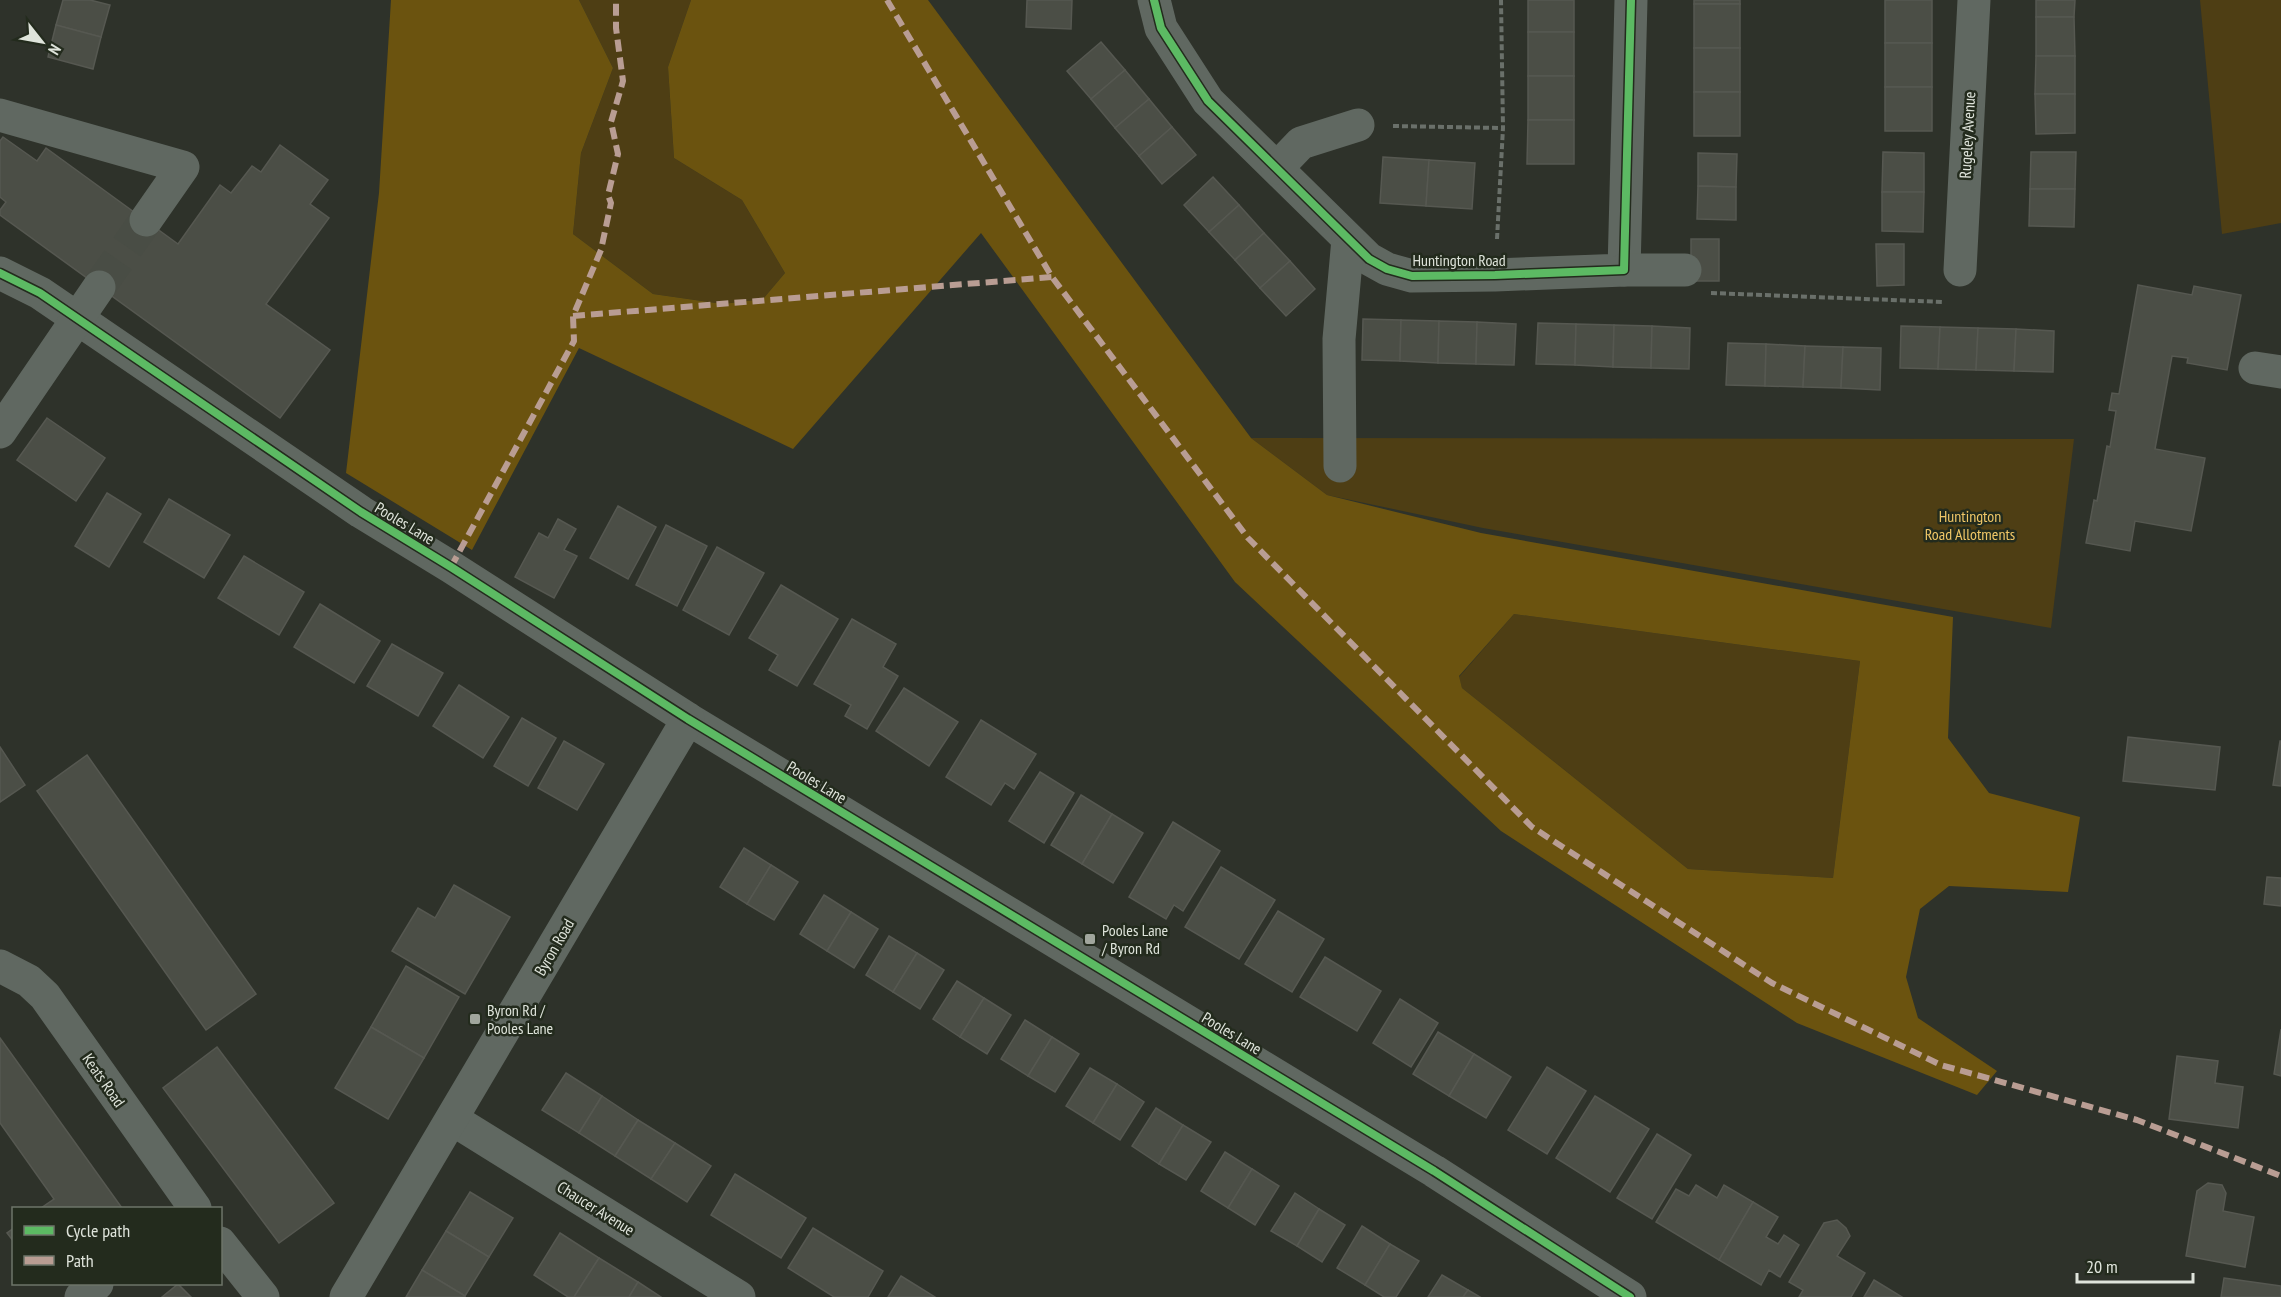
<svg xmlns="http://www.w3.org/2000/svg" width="2281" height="1297" font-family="'PT Sans Narrow',sans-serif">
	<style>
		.green { fill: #4e3e14 }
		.forest { fill: #6b530f; fill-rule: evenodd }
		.building { fill: #4b4e46; stroke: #565851; stroke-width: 1.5 }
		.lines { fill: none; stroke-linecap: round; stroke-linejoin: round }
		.minor-tunnel { stroke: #494d45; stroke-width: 33; stroke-dasharray: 33 16; stroke-linecap: butt }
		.path { stroke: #6a706a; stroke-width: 4; stroke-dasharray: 6 3; stroke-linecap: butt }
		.minor { stroke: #606861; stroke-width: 33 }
		.quiet { stroke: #b99d93; stroke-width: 6; stroke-dasharray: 12 6; stroke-linecap: butt }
		.cycleway-casing { stroke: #232b1d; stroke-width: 11 }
		.cycleway { stroke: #5cba63; stroke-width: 8 }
		.poi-dot { fill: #a1a69d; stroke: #232b1d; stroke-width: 2 }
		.labels { text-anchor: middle; stroke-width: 5; stroke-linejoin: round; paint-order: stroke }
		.street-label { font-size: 16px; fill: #dfe4db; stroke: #232b1d }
		.park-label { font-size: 16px; fill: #f0c767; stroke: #232b1d }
		.poi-label { font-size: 16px; fill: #dfe4db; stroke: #232b1d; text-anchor: start }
	</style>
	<rect width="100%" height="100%" fill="#2e322a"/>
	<g class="green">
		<path d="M579 0H691L668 67 674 158 742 200 785 273 763 299 723 304 653 294 573 234 581 153 613 68Z"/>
		<path d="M2200 0H2281V223L2222 234Z"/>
		<path d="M1251 438 2074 439 2051 628 1483 528 1327 495Z"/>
		<path d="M1514 614 1860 661 1833 878 1688 869 1462 688 1459 677Z"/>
	</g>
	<path class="forest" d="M391 0H579L613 68 581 153 573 234 653 294 723 304 763 299 785 273 742 200 674 158 668 67 691 0H928L1251 438 1327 495 1481 533 1953 617 1948 738 1989 793 2080 817 2068 892 1949 886 1920 909 1906 977 1918 1018 1997 1071 1977 1095 1797 1023 1501 831 1235 582 981 233 793 449 579 348 472 550 346 473 379 193ZM1514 614 1860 661 1833 878 1688 869 1462 688 1459 676Z"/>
	<g class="building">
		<path d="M63 0H90L110 5 101 37 56 25Z"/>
		<path d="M1027 0H1072L1071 29 1026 27Z"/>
		<rect x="1528" y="0" width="46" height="32"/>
		<rect x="1694" y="0" width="46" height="4"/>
		<rect x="1885" y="0" width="47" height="43"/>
		<path d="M2036 0H2075L2074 17H2036Z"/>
		<rect x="1694" y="4" width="46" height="44"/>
		<path d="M2036 17H2074L2075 56H2036Z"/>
		<path d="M56 25 101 37 93 69 48 57Z"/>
		<rect x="1528" y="32" width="46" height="44"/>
		<path d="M1101 42 1125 70 1091 99 1067 71Z"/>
		<rect x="1885" y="43" width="47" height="44"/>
		<rect x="1694" y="48" width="46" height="44"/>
		<path d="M2036 56H2075V94H2035Z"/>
		<path d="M1125 70 1149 99 1115 128 1091 99Z"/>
		<rect x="1528" y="76" width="46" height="44"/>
		<rect x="1885" y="87" width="47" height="44"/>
		<rect x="1694" y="92" width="46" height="44"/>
		<path d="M2035 94H2075V133L2036 134Z"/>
		<path d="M1149 99 1172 127 1139 156 1115 128Z"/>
		<path d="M1528 120H1574V164H1527Z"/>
		<path d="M1172 127 1196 155 1162 184 1139 156Z"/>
		<path d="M3 137 37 161 46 148 178 244 220 185 231 193 252 166 261 172 280 145 328 180 310 204 329 218 266 304 330 350 280 418 0 215V210L6 202 0 197V141Z"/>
		<path d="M1883 152 1924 153V192H1882Z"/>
		<path d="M2031 152H2076L2075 189H2030Z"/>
		<path d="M1698 153 1737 154 1736 187 1698 186Z"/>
		<path d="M1383 157 1429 160 1426 206 1380 203Z"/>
		<path d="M1429 160 1475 163 1472 209 1426 206Z"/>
		<path d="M1213 177 1239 205 1209 232 1184 205Z"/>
		<path d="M1698 186 1736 187V220L1697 219Z"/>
		<path d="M2030 189H2075L2074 227 2029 226Z"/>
		<path d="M1882 192H1924L1923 232 1882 231Z"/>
		<path d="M1239 205 1264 233 1235 260 1209 232Z"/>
		<path d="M1264 233 1290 261 1260 288 1235 260Z"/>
		<rect x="1691" y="239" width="28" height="42"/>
		<path d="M1876 244H1904V285L1877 286Z"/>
		<path d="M1290 261 1315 289 1286 316 1260 288Z"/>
		<path d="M2138 285 2192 295 2194 286 2241 295 2227 370 2187 363 2188 358 2172 356 2155 449 2205 458 2191 531 2135 521 2130 551 2086 543 2094 500 2097 501 2107 446 2110 447 2116 411 2109 410 2112 393 2119 394Z"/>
		<path d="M1363 319 1401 320 1400 361 1362 360Z"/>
		<path d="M1401 320 1439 321 1438 363 1400 361Z"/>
		<path d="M1439 321 1477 322 1476 364 1438 363Z"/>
		<path d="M1477 322 1516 324 1514 365 1476 364Z"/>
		<path d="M1538 323 1576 324 1575 365 1536 364Z"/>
		<path d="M1576 324 1614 325 1613 367 1575 365Z"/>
		<path d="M1614 325 1652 326 1651 368 1613 367Z"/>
		<path d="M1652 326 1690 328 1689 369 1651 368Z"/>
		<path d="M1901 326 1940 327 1938 369 1900 368Z"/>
		<path d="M1940 327 1978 328 1976 370 1938 369Z"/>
		<path d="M1978 328 2016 329 2014 371 1976 370Z"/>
		<path d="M2016 329 2054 331 2053 372 2014 371Z"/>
		<path d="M1728 343 1766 344 1765 386 1726 385Z"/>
		<path d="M1766 344 1805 346 1803 387 1765 386Z"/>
		<path d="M1805 346 1843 347 1841 388 1803 387Z"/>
		<path d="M1843 347 1881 348 1880 390 1841 388Z"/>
		<path d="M47 418 105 458 76 501 17 460Z"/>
		<path d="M107 493 141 514 109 567 75 546Z"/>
		<path d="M169 499 230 535 204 578 144 542Z"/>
		<path d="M618 506 656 527 628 579 590 558Z"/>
		<path d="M558 519 576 529 564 550 577 556 554 598 515 577 539 533 548 538Z"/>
		<path d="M666 525 707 546 677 606 636 585Z"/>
		<path d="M717 547 764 573 729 635 683 610Z"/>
		<path d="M244 556 304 592 279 635 218 598Z"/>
		<path d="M781 585 838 619 797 686 769 670 778 655 749 638Z"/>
		<path d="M320 604 380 641 354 683 294 647Z"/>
		<path d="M852 619 896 644 883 667 898 676 867 729 845 716 851 705 814 684Z"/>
		<path d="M392 644 443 673 418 716 367 686Z"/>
		<path d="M459 685 509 717 483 758 433 726Z"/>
		<path d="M904 688 958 722 929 766 876 731Z"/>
		<path d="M522 718 556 738 528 786 494 766Z"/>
		<path d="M981 720 1036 754 1014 789 1005 783 991 805 946 777Z"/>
		<path d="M2128 737 2220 747 2215 790 2123 781Z"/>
		<path d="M564 741 604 764 577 810 538 788Z"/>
		<path d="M2280 741H2281V786L2273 785Z"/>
		<path d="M0 747 25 785 0 802Z"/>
		<path d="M87 755 256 994 206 1030 37 791Z"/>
		<path d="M1040 772 1074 793 1044 843 1009 821Z"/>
		<path d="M1081 795 1112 814 1082 864 1051 845Z"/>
		<path d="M1112 814 1143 833 1113 883 1082 864Z"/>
		<path d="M1173 822 1220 851 1183 911 1174 905 1166 919 1129 897Z"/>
		<path d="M744 848 771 865 747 904 720 887Z"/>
		<path d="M771 865 798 882 774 920 747 904Z"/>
		<path d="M1221 867 1275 900 1239 959 1185 927Z"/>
		<path d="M2267 877 2281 878V906L2264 904Z"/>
		<path d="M454 885 510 917 465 994 392 951 418 908 435 918Z"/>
		<path d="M824 895 851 912 827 951 800 934Z"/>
		<path d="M1278 911 1324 939 1292 992 1245 964Z"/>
		<path d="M851 912 878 929 854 968 827 951Z"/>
		<path d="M889 936 917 953 893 992 866 975Z"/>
		<path d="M917 953 944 970 920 1009 893 992Z"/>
		<path d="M1325 957 1381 991 1357 1031 1300 997Z"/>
		<path d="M406 966 459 997 424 1058 371 1027Z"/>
		<path d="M957 981 984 998 960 1037 933 1019Z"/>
		<path d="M984 998 1011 1015 987 1054 960 1037Z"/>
		<path d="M1400 999 1438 1023 1411 1067 1373 1043Z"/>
		<path d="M1025 1020 1052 1037 1028 1076 1001 1059Z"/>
		<path d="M371 1027 424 1058 388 1119 335 1088Z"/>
		<path d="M2281 1029V1076L2274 1074Z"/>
		<path d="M1438 1032 1474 1054 1449 1096 1413 1074Z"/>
		<path d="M1052 1037 1079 1054 1055 1092 1028 1076Z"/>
		<path d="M0 1038 122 1208H41L54 1199 0 1123Z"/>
		<path d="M217 1047 334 1203 279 1243 163 1088Z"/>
		<path d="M1474 1054 1511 1077 1486 1118 1449 1096Z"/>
		<path d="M2177 1056 2218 1061 2215 1083 2243 1087 2238 1128 2169 1119Z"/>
		<path d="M1547 1067 1586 1091 1547 1154 1508 1130Z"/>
		<path d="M1090 1068 1117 1084 1093 1123 1066 1106Z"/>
		<path d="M566 1073 602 1096 579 1133 542 1110Z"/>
		<path d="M1117 1084 1144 1102 1120 1140 1093 1123Z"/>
		<path d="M602 1096 638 1120 615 1156 579 1133Z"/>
		<path d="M1595 1096 1649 1129 1610 1192 1556 1158Z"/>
		<path d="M1156 1108 1183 1125 1159 1164 1132 1146Z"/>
		<path d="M638 1120 675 1143 651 1179 615 1156Z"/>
		<path d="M1183 1125 1211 1142 1186 1180 1159 1164Z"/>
		<path d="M1657 1134 1691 1155 1652 1219 1617 1198Z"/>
		<path d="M675 1143 711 1166 687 1202 651 1179Z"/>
		<path d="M1225 1152 1252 1169 1228 1208 1201 1191Z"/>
		<path d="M1252 1169 1279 1186 1255 1225 1228 1208Z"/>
		<path d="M735 1174 806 1218 781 1258 711 1215Z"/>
		<path d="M2208 1183 2222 1185 2226 1193 2223 1211 2254 1217 2245 1267 2186 1256 2197 1191Z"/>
		<path d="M1696 1185 1717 1198 1724 1185 1753 1202 1719 1260 1656 1222 1676 1189 1689 1196Z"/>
		<path d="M470 1192 513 1218 489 1257 446 1231Z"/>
		<path d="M1295 1193 1319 1209 1297 1246 1271 1231Z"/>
		<path d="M1753 1202 1778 1217 1766 1237 1778 1244 1784 1235 1799 1245 1780 1277 1769 1270 1761 1285 1719 1260Z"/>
		<path d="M1319 1209 1345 1225 1322 1262 1297 1246Z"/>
		<path d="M1837 1220 1846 1228 1850 1236 1837 1256 1865 1273 1851 1297H1799L1803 1290 1789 1282 1824 1223Z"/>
		<path d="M1362 1226 1390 1244 1365 1285 1337 1268Z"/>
		<path d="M14 1228V1242L7 1233Z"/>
		<path d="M813 1228 883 1271 868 1297H834L788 1268Z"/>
		<path d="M446 1231 489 1257 465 1296 422 1270Z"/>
		<path d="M560 1233 599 1258 574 1297H568L534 1275Z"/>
		<path d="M1390 1244 1419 1261 1396 1297H1384L1365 1285Z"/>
		<path d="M599 1258 638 1282 629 1297H574Z"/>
		<path d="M422 1270 465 1296V1297H406Z"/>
		<path d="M1442 1275 1468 1290 1463 1297H1428Z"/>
		<path d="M901 1276 935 1297H888Z"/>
		<path d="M2224 1278 2281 1286V1297H2221Z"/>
		<path d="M1874 1280 1902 1297H1864Z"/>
		<path d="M638 1282 661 1297H629Z"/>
		<path d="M178 1284 191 1297H162Z"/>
		<path d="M1468 1290 1480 1297H1463Z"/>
	</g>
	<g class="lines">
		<path class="minor-tunnel" d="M99 287 146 220"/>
		<g class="path">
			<path d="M1393 126 1503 128"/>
			<path d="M1497 239 1503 128 1501 0"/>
			<path d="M1711 293 1944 302"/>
		</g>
		<g class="minor">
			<path d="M1154 0 1161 28 1208 101 1369 259 1387 269 1412 276 1495 275 1624 270 1631 0"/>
			<path d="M0 115 183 167 146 220"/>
			<path d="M1277 168 1301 143 1358 125"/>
			<path d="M1624 270H1685"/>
			<path d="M1960 270 1974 0"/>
			<path d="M0 273 40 293 361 512 451 567 688 719 1434 1171 1630 1297"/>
			<path d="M2255 368 2281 372"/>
			<path d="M0 432 99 287"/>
			<path d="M1340 466 1339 339 1348 239"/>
			<path d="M0 966 29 981 45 996 195 1208"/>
			<path d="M452 1119 739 1297"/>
			<path d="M220 1243 263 1297"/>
			<path d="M81 1297 97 1284"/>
			<path d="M346 1297 688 719"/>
		</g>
		<g class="quiet">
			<path d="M887 0 1052 277 1248 538 1532 827 1772 983 1941 1065 2137 1120 2281 1176"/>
			<path d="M573 316 1052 277"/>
			<path d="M451 567 574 341 573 316 601 250 611 203 608 195 618 154 611 122 623 81 616 28V0"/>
		</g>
		<defs>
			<g id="cycleway">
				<path d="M1154 0 1161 28 1208 101 1369 259 1387 269 1412 276 1495 275 1624 270 1631 0"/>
				<path d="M0 273 40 293 361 512 451 567 688 719 1434 1171 1630 1297"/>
			</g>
		</defs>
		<use href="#cycleway" class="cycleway-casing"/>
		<use href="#cycleway" class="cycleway"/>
	</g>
	<g class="poi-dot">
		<rect x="1084" y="933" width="12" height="12" rx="3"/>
		<rect x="469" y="1013" width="12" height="12" rx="3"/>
	</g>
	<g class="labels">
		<g class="street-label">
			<text transform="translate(1967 135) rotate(-87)" y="6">Rugeley Avenue</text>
			<text x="1459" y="266">Huntington Road</text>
			<text transform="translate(405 523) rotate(31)" y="6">Pooles Lane</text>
			<text transform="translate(817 782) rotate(31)" y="6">Pooles Lane</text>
			<text transform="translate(554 947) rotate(-60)" y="6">Byron Road</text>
			<text transform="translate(1232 1033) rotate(31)" y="6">Pooles Lane</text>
			<text transform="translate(104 1080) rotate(55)" y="6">Keats Road</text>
			<text transform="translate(596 1208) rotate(32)" y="6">Chaucer Avenue</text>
		</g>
		<g class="park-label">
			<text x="1970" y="522">Huntington<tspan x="1970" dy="18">Road Allotments</tspan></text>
		</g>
		<g class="poi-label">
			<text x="1102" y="936">Pooles Lane<tspan x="1102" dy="18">/ Byron Rd</tspan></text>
			<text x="487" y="1016">Byron Rd /<tspan x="487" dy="18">Pooles Lane</tspan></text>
		</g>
	</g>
	<rect x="12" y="1207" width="210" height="78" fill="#232b1d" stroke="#6e7569" stroke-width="1.5"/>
	<rect x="24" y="1226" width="30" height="9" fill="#5cba63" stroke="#6e7569" stroke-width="1.5"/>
	<text x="66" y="1237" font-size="18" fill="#dfe4db">Cycle path</text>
	<rect x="24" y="1256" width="30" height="9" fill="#b99d93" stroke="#6e7569" stroke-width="1.5"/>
	<text x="66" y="1267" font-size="18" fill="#dfe4db">Path</text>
	<g transform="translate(42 42) rotate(121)" stroke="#232b1d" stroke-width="4.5" paint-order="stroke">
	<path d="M0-4.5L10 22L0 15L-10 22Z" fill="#dfe4db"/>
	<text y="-9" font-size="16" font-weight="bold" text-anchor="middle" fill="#dfe4db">N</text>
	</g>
	<path d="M2077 1273v9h116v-9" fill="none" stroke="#dfe4db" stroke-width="3"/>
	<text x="2086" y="1273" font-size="18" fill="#dfe4db" stroke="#232b1d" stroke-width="4.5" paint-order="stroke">20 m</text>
</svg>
